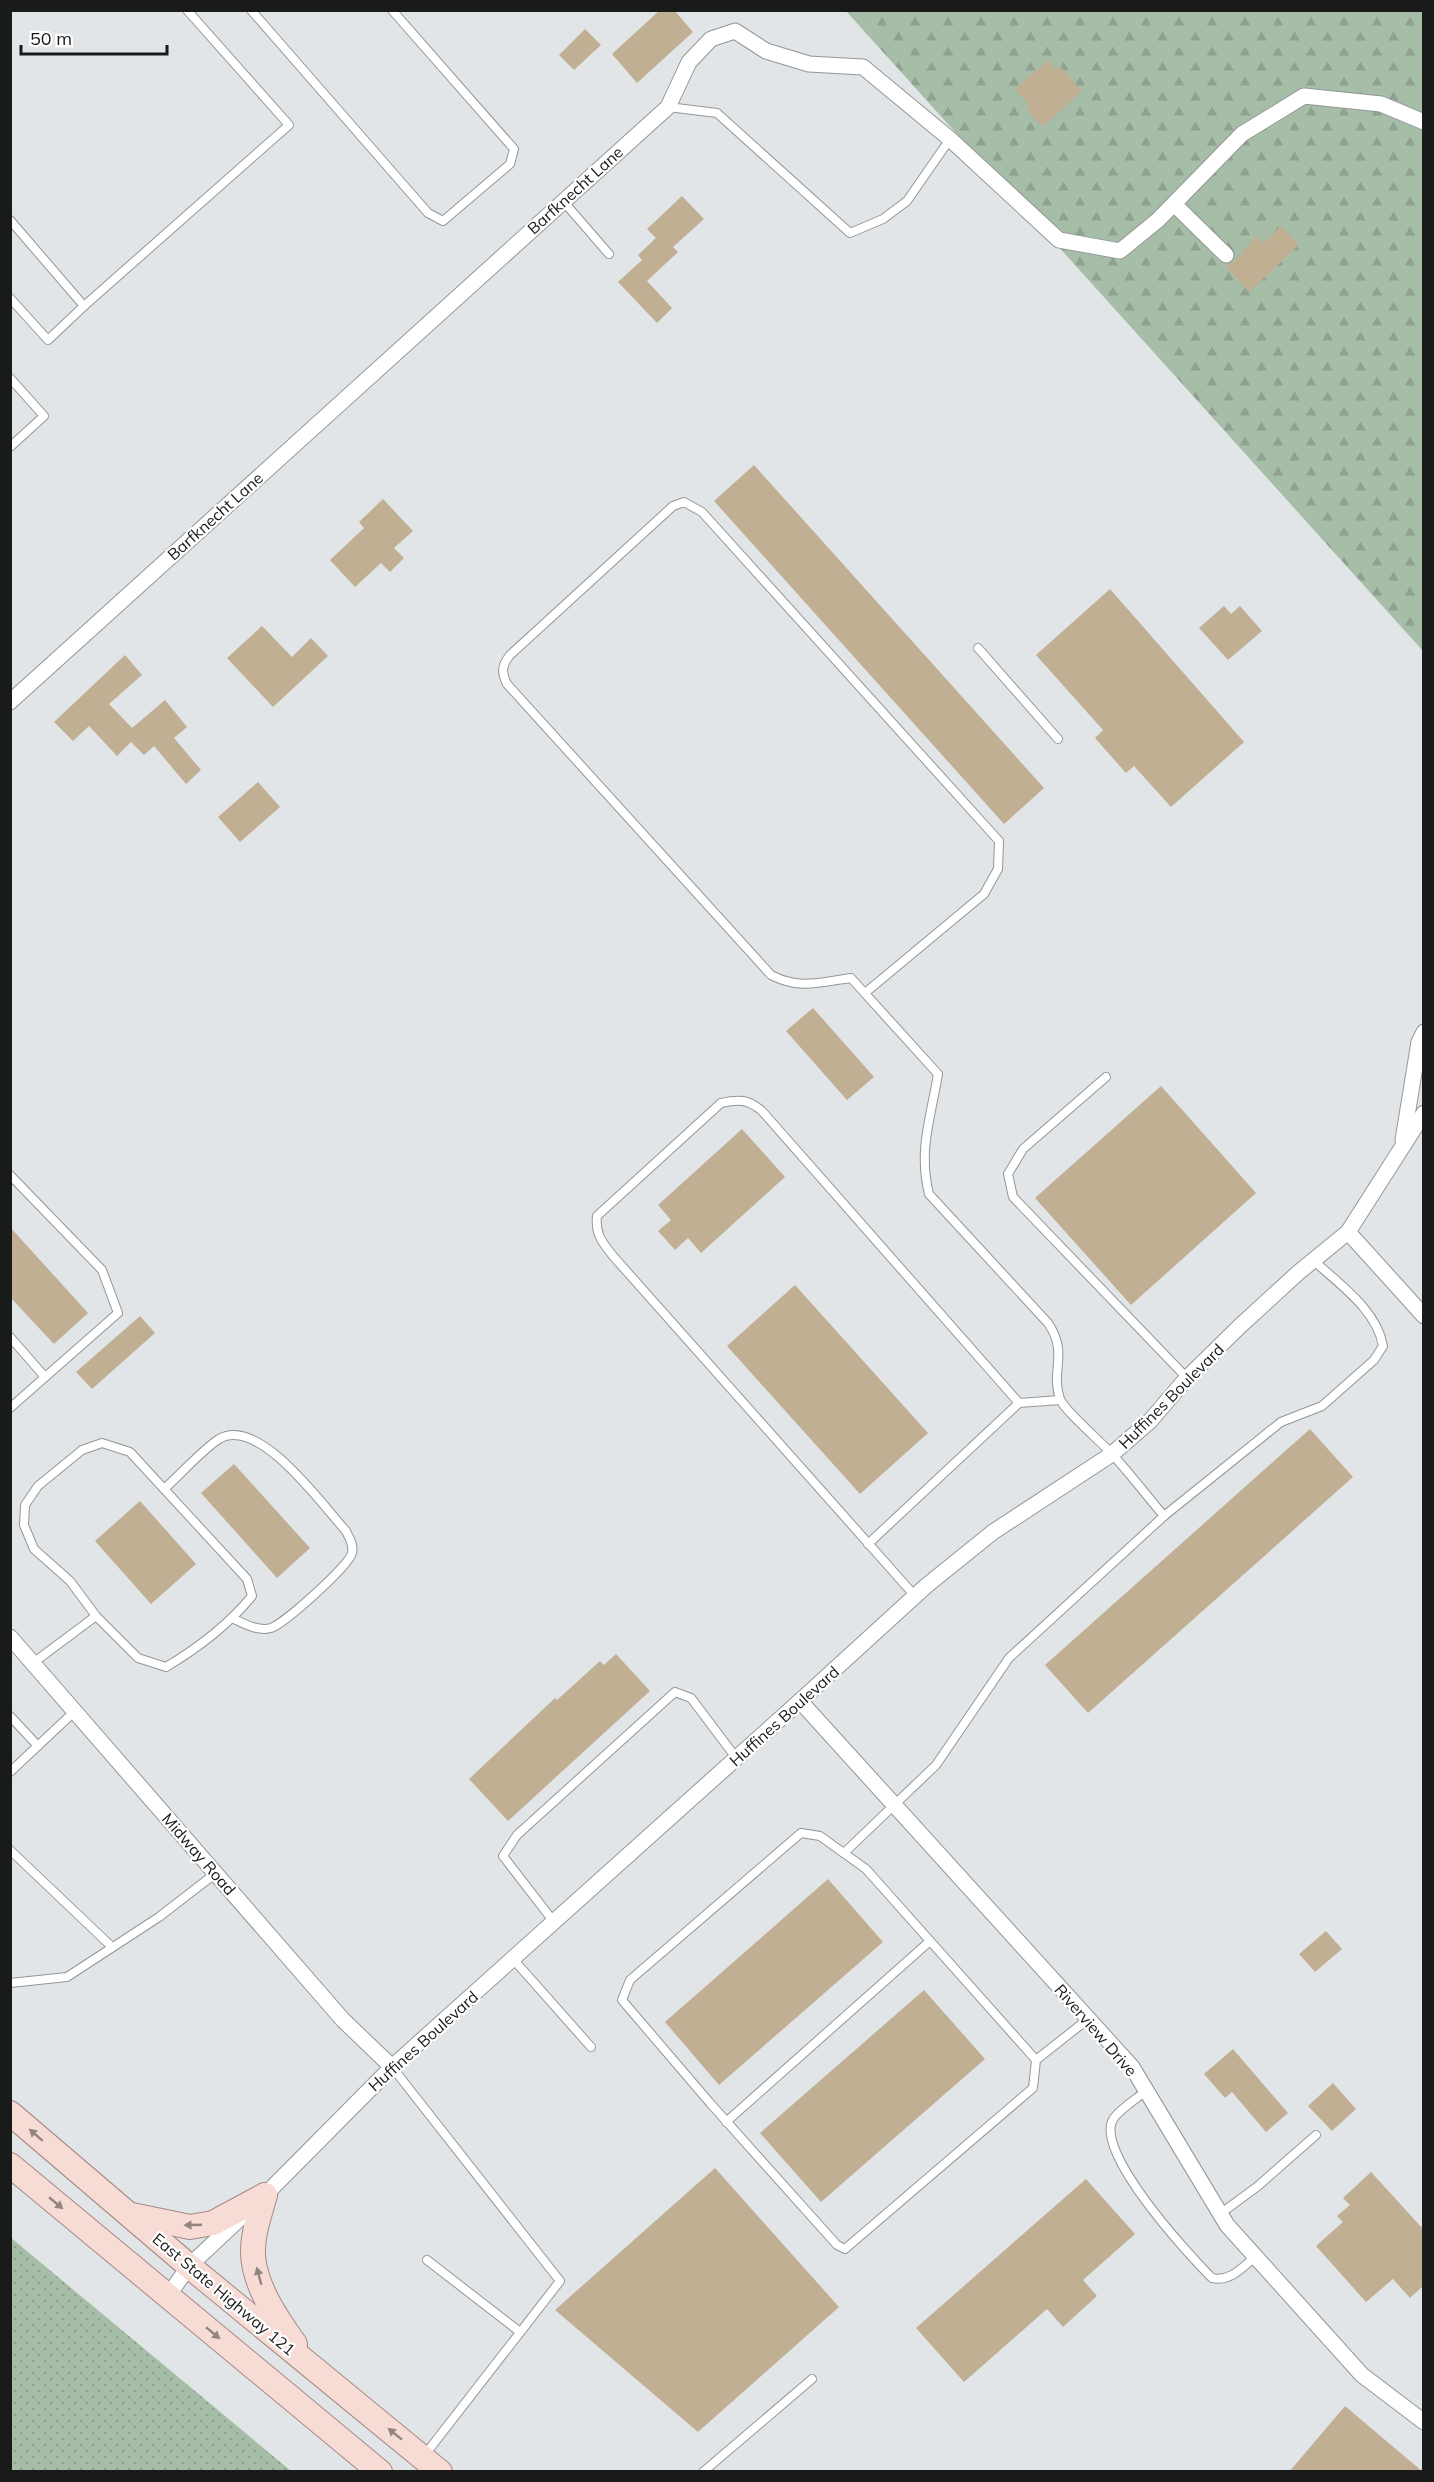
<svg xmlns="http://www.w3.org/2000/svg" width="1434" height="2482" font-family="Mulish,sans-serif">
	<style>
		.grass { fill: url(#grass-dots) }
		.forest { fill: url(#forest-firs) }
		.building { fill: #c1af94 }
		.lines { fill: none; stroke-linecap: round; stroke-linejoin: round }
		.lane-casing { stroke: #939697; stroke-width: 10 }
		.street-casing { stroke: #939697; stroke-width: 17 }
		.primary-casing { stroke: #a58883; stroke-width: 26 }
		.lane { stroke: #fff; stroke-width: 8 }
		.street { stroke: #fff; stroke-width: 15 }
		.primary { stroke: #f7dcd6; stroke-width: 24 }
		.oneway { fill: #938581 }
		.labels { text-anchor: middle; stroke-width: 4.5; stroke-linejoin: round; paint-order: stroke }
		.street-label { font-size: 16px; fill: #191a1a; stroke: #fff }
	</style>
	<defs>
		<pattern id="grass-dots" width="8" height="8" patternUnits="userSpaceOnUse" patternTransform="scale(1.5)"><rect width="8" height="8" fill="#a6bda7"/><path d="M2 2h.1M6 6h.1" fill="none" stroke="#8ea28f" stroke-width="1.8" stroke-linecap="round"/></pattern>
		<pattern id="forest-firs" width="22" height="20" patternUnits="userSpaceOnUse" patternTransform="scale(1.5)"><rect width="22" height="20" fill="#a6bda7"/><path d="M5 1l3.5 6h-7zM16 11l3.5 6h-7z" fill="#8ea28f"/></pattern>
	</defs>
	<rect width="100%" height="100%" fill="#e2e5e7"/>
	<path class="grass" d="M10 2237 291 2471H11Z"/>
	<path class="forest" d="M846 11H1423V651Z"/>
	<g class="building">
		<path d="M660 10H674L693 32 637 83 612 54Z"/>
		<path d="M585 29 601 45 574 70 559 55Z"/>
		<path d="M1048 60 1056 70 1060 66 1082 91 1042 127 1026 109 1030 106 1015 89Z"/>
		<path d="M682 196 704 219 673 247 678 252 647 281 672 308 657 323 618 282 642 260 638 255 656 238 647 229Z"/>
		<path d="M1281 226 1299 245 1249 292 1225 266 1233 262 1257 236 1263 243Z"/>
		<path d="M754 465 1044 788 1004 824 714 501Z"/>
		<path d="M383 499 413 531 394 548 404 558 390 572 381 563 355 587 330 560 364 528 359 522Z"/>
		<path d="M1110 589 1244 742 1171 807 1134 766 1126 773 1095 738 1103 730 1036 655Z"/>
		<path d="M1224 606 1231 614 1240 606 1262 631 1228 660 1199 628Z"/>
		<path d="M262 626 292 657 311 638 328 656 273 707 227 658Z"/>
		<path d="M125 655 142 675 109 704 132 728 165 700 187 727 174 738 201 770 186 784 154 746 144 755 131 742 117 756 89 726 73 741 54 722Z"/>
		<path d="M258 782 280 807 240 842 218 817Z"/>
		<path d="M813 1008 874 1077 847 1100 786 1031Z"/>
		<path d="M1161 1086 1256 1193 1131 1305 1035 1198Z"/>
		<path d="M742 1129 785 1177 701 1253 688 1238 675 1250 658 1231 671 1220 658 1205Z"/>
		<path d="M10 1227 88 1313 54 1344 10 1297Z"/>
		<path d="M795 1285 928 1433 860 1494 727 1346Z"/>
		<path d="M140 1316 155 1333 92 1389 76 1372Z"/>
		<path d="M1310 1429 1353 1477 1088 1713 1045 1665Z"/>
		<path d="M234 1464 310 1548 277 1578 201 1493Z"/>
		<path d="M140 1501 196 1564 151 1604 95 1541Z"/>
		<path d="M616 1654 650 1691 508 1821 469 1779 555 1698 557 1700 600 1661 604 1665Z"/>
		<path d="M828 1879 883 1942 719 2085 665 2022Z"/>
		<path d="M1326 1931 1342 1949 1315 1972 1299 1954Z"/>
		<path d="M924 1990 985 2059 821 2202 760 2133Z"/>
		<path d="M1233 2049 1288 2113 1266 2132 1232 2092 1225 2098 1204 2074Z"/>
		<path d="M1333 2083 1356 2109 1332 2131 1308 2106Z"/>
		<path d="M715 2168 839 2307 698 2432 555 2310Z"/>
		<path d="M1371 2172 1424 2230V2285L1410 2298 1393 2279 1366 2302 1316 2246 1343 2222 1337 2216 1350 2205 1343 2198Z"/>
		<path d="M1086 2179 1135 2234 1083 2280 1097 2296 1063 2327 1047 2309 964 2382 916 2328Z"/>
		<path d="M1345 2406 1423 2472H1289Z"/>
	</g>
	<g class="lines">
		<defs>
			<g id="lane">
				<path d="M251 10 428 213 443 221 510 164 514 149 392 10"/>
				<path d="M668 107 717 113 850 233 883 219 907 201 950 139"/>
				<path d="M563 201 609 254"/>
				<path d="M10 220 84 306 289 125 187 10"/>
				<path d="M10 298 48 340 84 306"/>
				<path d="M10 378 44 416 10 447"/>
				<path d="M978 648 1058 739"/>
				<path d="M865 993 984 894 998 869 999 841 702 512 684 502 673 506 510 655C502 665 501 672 507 684L771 975C799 990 821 982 851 978L938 1074C931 1117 918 1150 929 1194L1048 1323C1069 1354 1050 1370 1060 1399 1063 1409 1101 1442 1110 1452 1129 1472 1146 1495 1164 1516"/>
				<path d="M1106 1077 1023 1149 1008 1174 1013 1197 1187 1378"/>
				<path d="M10 1175 102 1270 118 1313 10 1408"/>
				<path d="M10 1337 45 1377"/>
				<path d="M164 1489C180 1475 202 1450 219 1439 259 1415 323 1506 346 1531 349 1538 354 1544 352 1553 349 1566 285 1623 271 1628 258 1632 243 1623 232 1618"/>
				<path d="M868 1544 1019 1403"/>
				<path d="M915 1596 613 1256C602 1242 595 1234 597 1216L721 1103C739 1099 748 1099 762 1111L1019 1403 1060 1400"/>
				<path d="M33 1663 96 1616 138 1658 166 1667C198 1648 229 1624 252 1596L247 1579 130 1452 102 1443 82 1450 38 1486 25 1505 24 1525 34 1549 70 1581 96 1616"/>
				<path d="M10 1716 38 1746"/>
				<path d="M10 1772 75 1711"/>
				<path d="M10 1850 112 1947"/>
				<path d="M844 1853 936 1765 1009 1658 1164 1516 1281 1422 1322 1406 1374 1360 1383 1346C1377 1310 1339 1284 1313 1260"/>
				<path d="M554 1922 503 1856 517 1835 675 1692 691 1698 737 1759"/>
				<path d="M513 1959 591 2047"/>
				<path d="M10 1983 67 1977 159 1917 216 1873"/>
				<path d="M1036 2060 866 1869 820 1836 801 1833 630 1980 622 2000 710 2103 837 2245 845 2249 1033 2088 1036 2060 1088 2019"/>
				<path d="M392 2067 560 2281 424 2456"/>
				<path d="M1146 2091C1136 2099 1121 2108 1114 2118 1091 2149 1189 2255 1212 2278 1230 2282 1242 2268 1255 2257"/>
				<path d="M726 2122 930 1941"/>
				<path d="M1220 2214 1258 2186 1316 2135"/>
				<path d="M427 2260 520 2332"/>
				<path d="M703 2472 812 2379"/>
			</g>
			<g id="street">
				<path d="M1174 204 1226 255"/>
				<path d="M10 702 668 107 689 62 711 39 735 31 766 51 809 64 863 67 950 139 1059 240 1120 251 1158 220 1242 134 1304 96 1381 104 1424 122"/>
				<path d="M1403 1140 1419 1042 1424 1032"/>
				<path d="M1348 1232 1424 1316"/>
				<path d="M10 1637 343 2020 392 2067"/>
				<path d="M800 1701 1132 2067 1227 2225 1362 2375 1424 2422"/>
				<path d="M168 2296 189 2266 265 2195 392 2067 800 1701 926 1586 993 1532 1112 1454 1150 1421 1187 1378 1240 1326 1299 1272 1348 1232 1424 1113"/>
			</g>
			<g id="primary">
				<path d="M10 2113 189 2266 440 2472"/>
				<path d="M10 2165 380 2472"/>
				<path d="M265 2195C260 2214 252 2234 253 2255 255 2287 277 2319 295 2344"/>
				<path d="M132 2215 190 2227 213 2223 265 2195"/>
			</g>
		</defs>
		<use href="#lane" class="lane-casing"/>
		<use href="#street" class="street-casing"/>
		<use href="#primary" class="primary-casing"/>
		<use href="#lane" class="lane"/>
		<use href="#street" class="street"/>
		<use href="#primary" class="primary"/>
	</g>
	<defs><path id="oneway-solid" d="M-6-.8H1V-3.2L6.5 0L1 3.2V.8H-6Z" transform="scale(1.5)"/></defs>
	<g class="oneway">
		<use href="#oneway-solid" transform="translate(36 2135) rotate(-139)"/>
		<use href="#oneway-solid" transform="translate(56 2203) rotate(40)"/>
		<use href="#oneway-solid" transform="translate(193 2225) rotate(178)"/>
		<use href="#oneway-solid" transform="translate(259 2276) rotate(-105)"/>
		<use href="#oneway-solid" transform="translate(213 2333) rotate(40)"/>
		<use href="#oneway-solid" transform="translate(395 2434) rotate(-141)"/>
	</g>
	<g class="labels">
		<g class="street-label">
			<text transform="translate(575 190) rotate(-42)" y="6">Barfknecht Lane</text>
			<text transform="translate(215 516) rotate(-42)" y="6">Barfknecht Lane</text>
			<text transform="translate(1171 1396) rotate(-45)" y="6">Huffines Boulevard</text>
			<text transform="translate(784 1716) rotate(-42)" y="6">Huffines Boulevard</text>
			<text transform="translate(199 1854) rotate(49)" y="6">Midway Road</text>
			<text transform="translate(1096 2030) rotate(49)" y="6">Riverview Drive</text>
			<text transform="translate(423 2041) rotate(-42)" y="6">Huffines Boulevard</text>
			<text transform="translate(224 2294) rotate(40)" y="6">East State Highway 121</text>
		</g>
	</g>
	<rect width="1434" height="2482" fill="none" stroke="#191a1a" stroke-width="24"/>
	<path d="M21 45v9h146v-9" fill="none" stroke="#191a1a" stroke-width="3"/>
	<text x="30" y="45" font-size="18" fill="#191a1a" stroke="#ffffff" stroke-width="4.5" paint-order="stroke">50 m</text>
</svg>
